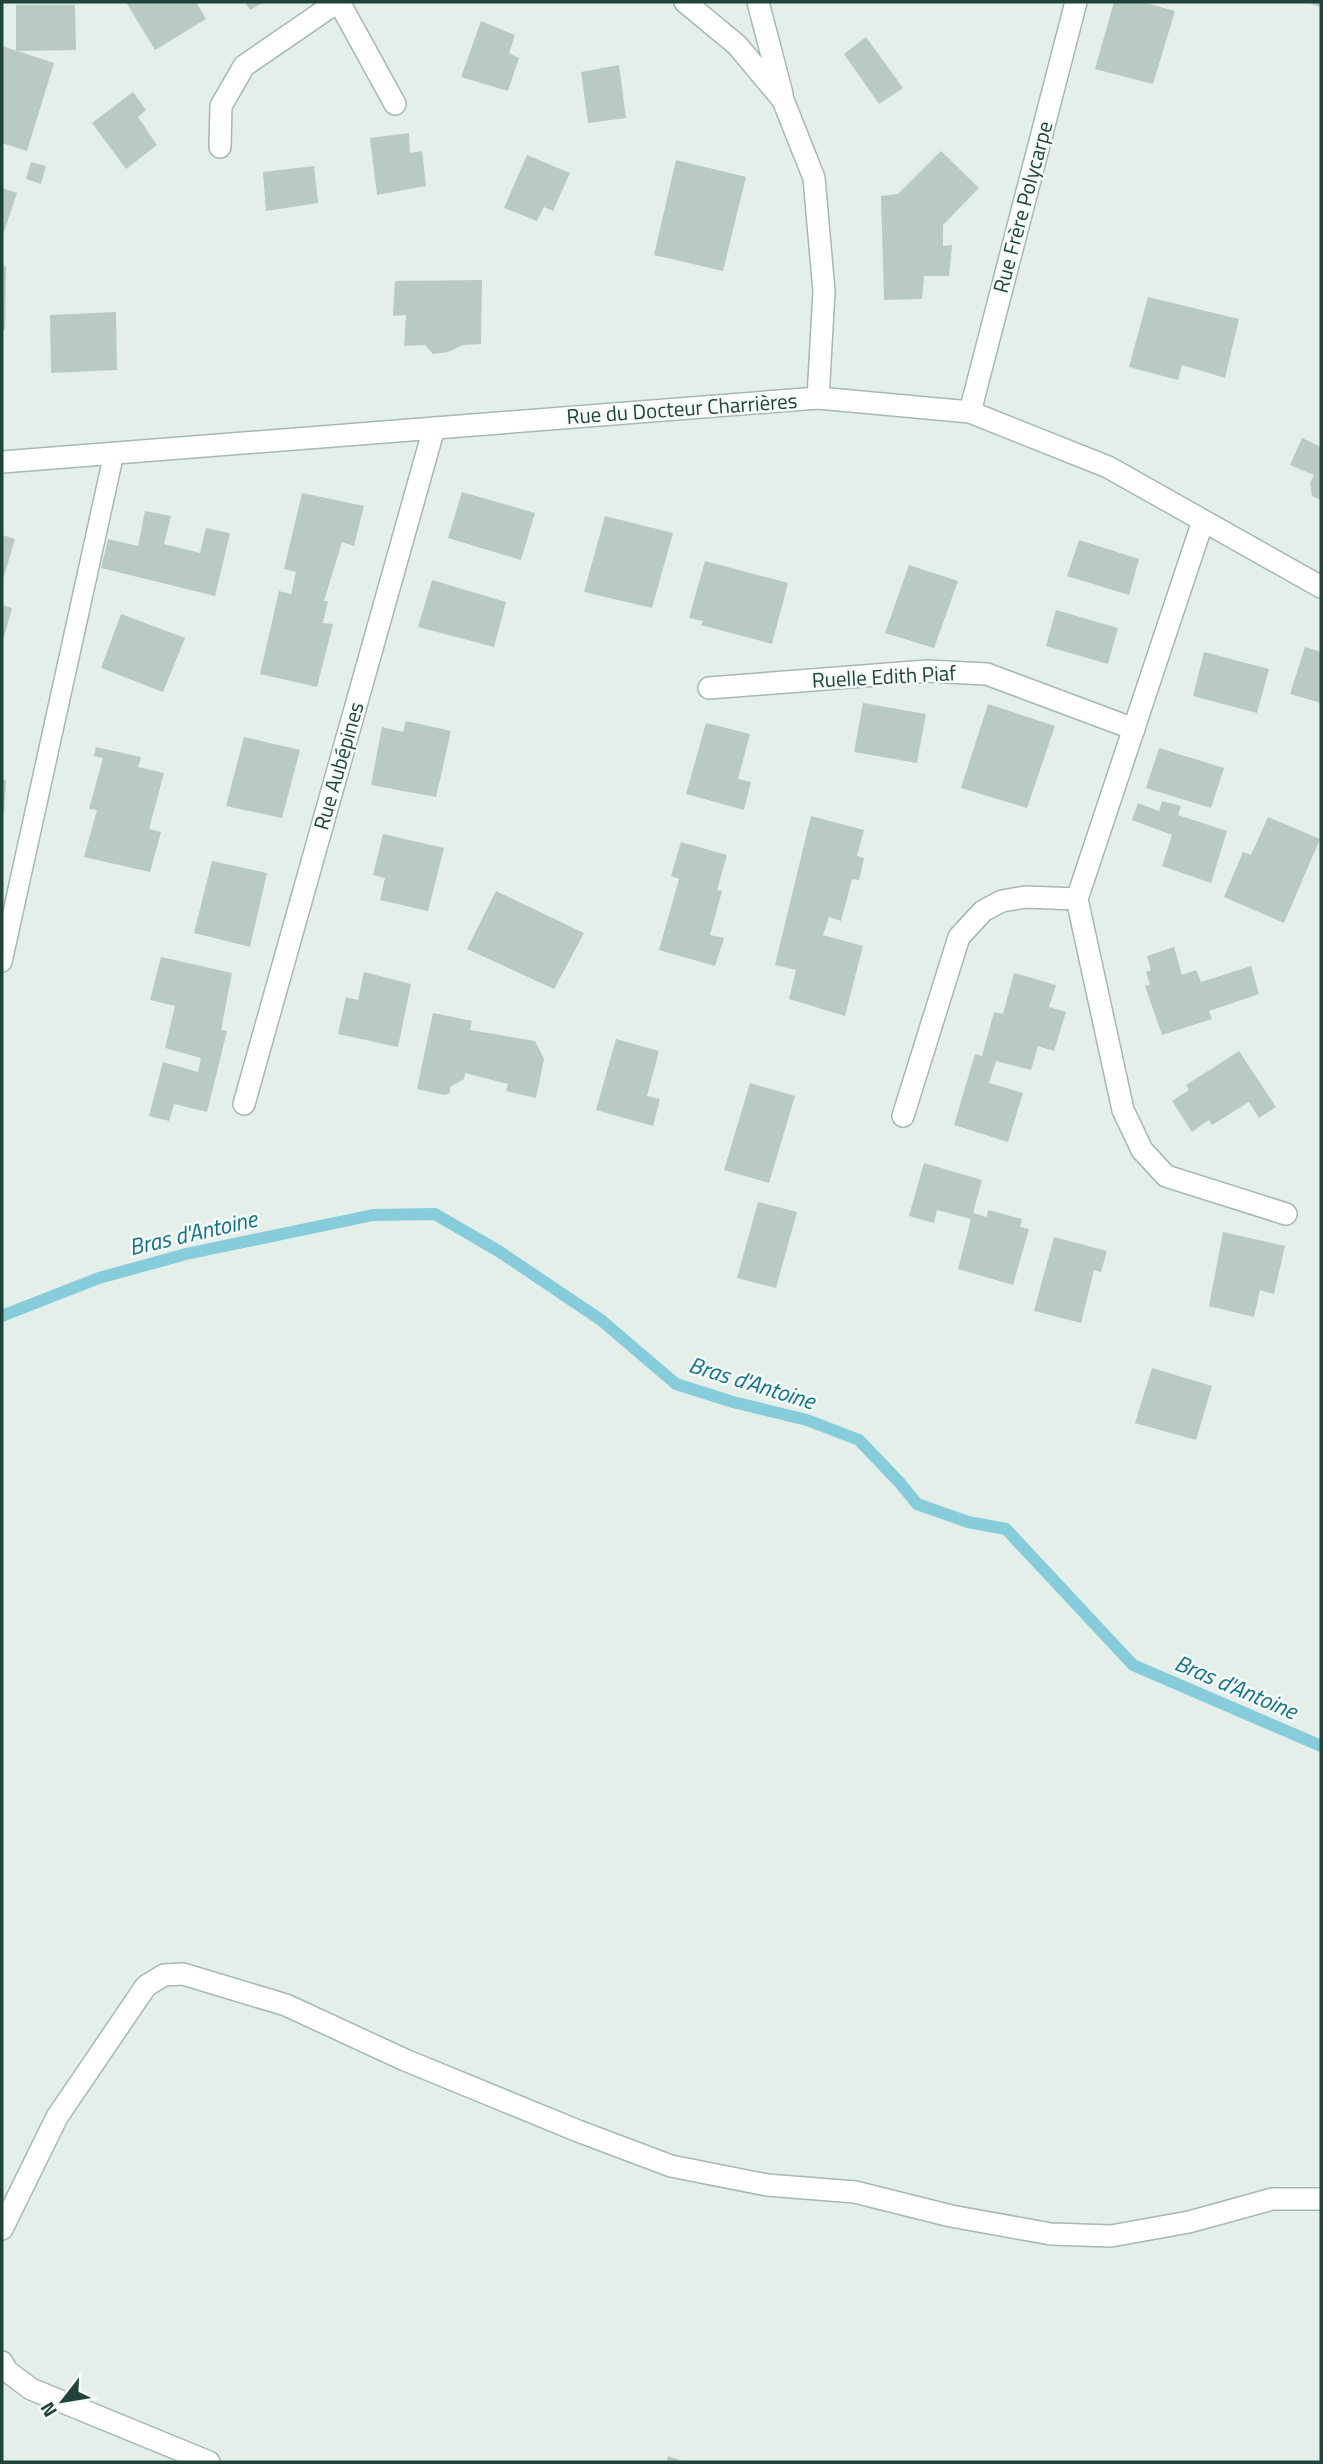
<svg xmlns="http://www.w3.org/2000/svg" width="1323" height="2464" font-family="'Titillium Web',sans-serif">
	<style>
		.lines { fill: none; stroke-linecap: round; stroke-linejoin: round }
		.stream { stroke: #86ccda; stroke-width: 12 }
		.building { fill: #b9cac3 }
		.service-casing { stroke: #a5b8b2; stroke-width: 22 }
		.minor-casing { stroke: #a5b8b2; stroke-width: 24 }
		.tertiary-casing { stroke: #a5b8b2; stroke-width: 24 }
		.service { stroke: #fff; stroke-width: 19 }
		.minor { stroke: #fff; stroke-width: 21 }
		.tertiary { stroke: #fff; stroke-width: 21 }
		.labels { text-anchor: middle; stroke-width: 5; stroke-linejoin: round; paint-order: stroke }
		.street-label { font-size: 21px; fill: #20433b; stroke: #f5fbf8 }
		.water-label { font-size: 23px; font-style: italic; fill: #127288; stroke: #f5fbf8 }
	</style>
	<rect width="100%" height="100%" fill="#e4efea"/>
	<g class="lines">
		<path class="stream" d="M2 1316 99 1278 186 1254 373 1215 435 1214 500 1252 601 1320 676 1384 733 1402 807 1420 859 1440 900 1483 917 1504 968 1522 1006 1529 1133 1665 1321 1746"/>
	</g>
	<g class="building">
		<path d="M126 2H196L206 19 155 50Z"/>
		<path d="M245 2H264L250 10Z"/>
		<path d="M1114 2H1143L1175 11 1153 84 1095 69Z"/>
		<path d="M1306 2H1321V7Z"/>
		<path d="M16 5H75L76 50 16 51Z"/>
		<path d="M481 21 515 35 509 53 519 58 508 91 461 77Z"/>
		<path d="M866 37 903 88 879 104 844 54Z"/>
		<path d="M2 46 54 63 27 151 2 143Z"/>
		<path d="M619 65 626 118 588 123 581 72Z"/>
		<path d="M133 92 146 110 138 117 157 145 126 169 92 123Z"/>
		<path d="M409 133 410 153 422 151 426 186 377 195 370 138Z"/>
		<path d="M941 151 979 188 943 225V246L952 245 949 276H924L922 299 884 300 881 196 898 194Z"/>
		<path d="M527 155 570 173 553 211 544 207 537 221 504 208Z"/>
		<path d="M676 160 746 177 723 271 654 255Z"/>
		<path d="M31 162 46 166 41 184 26 179Z"/>
		<path d="M314 166 318 203 266 211 263 172Z"/>
		<path d="M2 188 17 193 2 238Z"/>
		<path d="M6 266 5 330H2V267Z"/>
		<path d="M482 280 481 344 463 345 448 352 433 354 425 345 404 346 406 315 393 316 395 281Z"/>
		<path d="M1148 297 1239 319 1225 378 1182 365 1178 380 1129 367Z"/>
		<path d="M116 312 117 370 51 373 50 315Z"/>
		<path d="M1302 438 1321 447V500L1312 496 1310 483 1314 475 1290 465Z"/>
		<path d="M462 492 535 513 521 560 448 538Z"/>
		<path d="M302 493 364 506 354 546 342 542 324 601H328L323 623 333 624 317 687 260 674 279 591 291 594 296 572 284 569Z"/>
		<path d="M145 511 171 516 164 544 200 553 206 528 230 533 215 596 101 568 108 539 138 546Z"/>
		<path d="M605 516 673 533 652 608 584 592Z"/>
		<path d="M2 535 15 539 2 583Z"/>
		<path d="M1079 540 1139 559 1129 595 1067 576Z"/>
		<path d="M705 561 788 583 772 644 701 625 703 621 689 618Z"/>
		<path d="M909 565 958 581 934 648 885 633Z"/>
		<path d="M432 580 506 602 494 647 418 627Z"/>
		<path d="M2 605 12 608 4 637H2Z"/>
		<path d="M1056 610 1118 628 1108 664 1046 646Z"/>
		<path d="M121 614 185 638 163 692 101 668Z"/>
		<path d="M1305 647 1321 652V703L1290 694Z"/>
		<path d="M1204 652 1269 669 1257 713 1193 696Z"/>
		<path d="M863 703 926 714 917 763 854 752Z"/>
		<path d="M988 704 1055 726 1027 808 961 788Z"/>
		<path d="M406 721 451 731 436 797 371 785 382 727 403 732Z"/>
		<path d="M706 723 750 734 738 779 751 782 744 810 686 794Z"/>
		<path d="M244 737 300 750 282 818 226 806Z"/>
		<path d="M96 747 141 757 138 767 164 773 149 829 161 832 150 872 84 857 97 810 89 809 103 758 94 756Z"/>
		<path d="M1159 748 1224 768 1211 808 1146 788Z"/>
		<path d="M2 780H6L4 814H2Z"/>
		<path d="M1162 801 1181 806 1178 815 1227 831 1211 883 1162 866 1172 835 1132 820 1138 803 1159 811Z"/>
		<path d="M811 816 864 830 857 856 864 858 859 880 852 879 841 921 829 917 823 935 863 946 845 1016 789 999 796 970 775 965Z"/>
		<path d="M1268 817 1320 839 1284 923 1224 897 1243 852 1251 855Z"/>
		<path d="M383 834 444 848 428 911 380 900 385 878 373 875Z"/>
		<path d="M681 842 727 855 717 890 722 891 710 935 724 938 715 966 659 950 679 879 671 876Z"/>
		<path d="M212 861 267 873 250 947 194 933Z"/>
		<path d="M496 891 584 933 554 989 467 949Z"/>
		<path d="M1174 947 1182 975 1196 970 1201 982 1251 966 1259 994 1209 1011 1212 1019 1162 1035 1145 986 1150 985 1146 972 1151 970 1147 956Z"/>
		<path d="M161 957 232 973 221 1030 227 1031 207 1112 174 1104 169 1121 149 1116 163 1062 198 1072 201 1058 165 1048 175 1006 150 1000Z"/>
		<path d="M364 972 411 984 398 1047 338 1034 346 997 358 1000Z"/>
		<path d="M1014 973 1056 985 1049 1007 1066 1012 1054 1051 1038 1046 1031 1070 996 1061 989 1083 1023 1093 1008 1142 954 1125 975 1054 982 1056 994 1012 1003 1014Z"/>
		<path d="M433 1013 472 1021 470 1030 535 1041 544 1059 536 1098 506 1091 508 1084 465 1073 464 1079 450 1087V1093L444 1095 417 1089Z"/>
		<path d="M616 1039 659 1051 647 1096 660 1099 653 1126 596 1110Z"/>
		<path d="M1239 1051 1276 1107 1259 1118 1249 1102 1212 1125 1209 1120 1192 1132 1172 1101 1189 1090 1186 1085Z"/>
		<path d="M750 1083 795 1096 769 1183 724 1170Z"/>
		<path d="M924 1163 982 1180 973 1213 987 1217 988 1210 1022 1219 1020 1227 1029 1229 1013 1285 958 1269 971 1219 937 1210 934 1223 909 1216Z"/>
		<path d="M758 1202 797 1212 776 1288 737 1278Z"/>
		<path d="M1223 1232 1285 1246 1274 1294 1260 1290 1254 1317 1209 1306Z"/>
		<path d="M1054 1237 1107 1251 1101 1272 1094 1270 1081 1323 1034 1311Z"/>
		<path d="M1152 1368 1212 1386 1196 1440 1135 1423Z"/>
		<path d="M668 2456 685 2462H666Z"/>
	</g>
	<g class="lines">
		<defs>
			<path id="service" d="M2 962 114 453"/>
			<g id="minor">
				<path d="M339 2 395 104"/>
				<path d="M685 2 737 45 783 100 814 178 824 291 818 398"/>
				<path d="M758 2 782 94"/>
				<path d="M220 147 221 106 244 66 337 2"/>
				<path d="M970 412 1076 2"/>
				<path d="M1203 521 1077 899 1123 1110 1142 1150 1166 1176 1286 1214"/>
				<path d="M709 688 927 671 987 674 1134 729"/>
				<path d="M244 1104 434 428"/>
				<path d="M903 1116 959 937 983 911 1002 901 1025 897 1077 899"/>
				<path d="M2 2229 57 2117 146 1986 164 1975 183 1974 286 2005 405 2060 578 2131 671 2166 767 2185 855 2192 951 2216 1051 2234 1111 2236 1189 2222 1272 2199H1321"/>
				<path d="M2 2362 7 2371 31 2389 209 2462"/>
			</g>
			<path id="tertiary" d="M2 462 818 398 970 412 1108 467 1321 587"/>
		</defs>
		<use href="#service" class="service-casing"/>
		<use href="#minor" class="minor-casing"/>
		<use href="#tertiary" class="tertiary-casing"/>
		<use href="#service" class="service"/>
		<use href="#minor" class="minor"/>
		<use href="#tertiary" class="tertiary"/>
	</g>
	<g class="labels">
		<g class="street-label">
			<text transform="translate(1023 207) rotate(-75)" y="7">Rue Frère Polycarpe</text>
			<text transform="translate(682 409) rotate(-4)" y="7">Rue du Docteur Charrières</text>
			<text transform="translate(884 677) rotate(-3)" y="7">Ruelle Edith Piaf</text>
			<text transform="translate(339 766) rotate(-74)" y="7">Rue Aubépines</text>
		</g>
		<g class="water-label">
			<text transform="translate(193 1233) rotate(-13)" y="8">Bras d'Antoine</text>
			<text transform="translate(752 1383) rotate(17)" y="8">Bras d'Antoine</text>
			<text transform="translate(1236 1687) rotate(23)" y="8">Bras d'Antoine</text>
		</g>
	</g>
	<rect width="1323" height="2464" fill="none" stroke="#20433b" stroke-width="7"/>
	<g transform="translate(63 2401) rotate(239)" stroke="#f5fbf8" stroke-width="5" paint-order="stroke">
	<path d="M0-5L12 26L0 18L-12 26Z" fill="#20433b"/>
	<text y="-10" font-size="19" font-weight="bold" text-anchor="middle" fill="#20433b">N</text>
	</g>
</svg>
